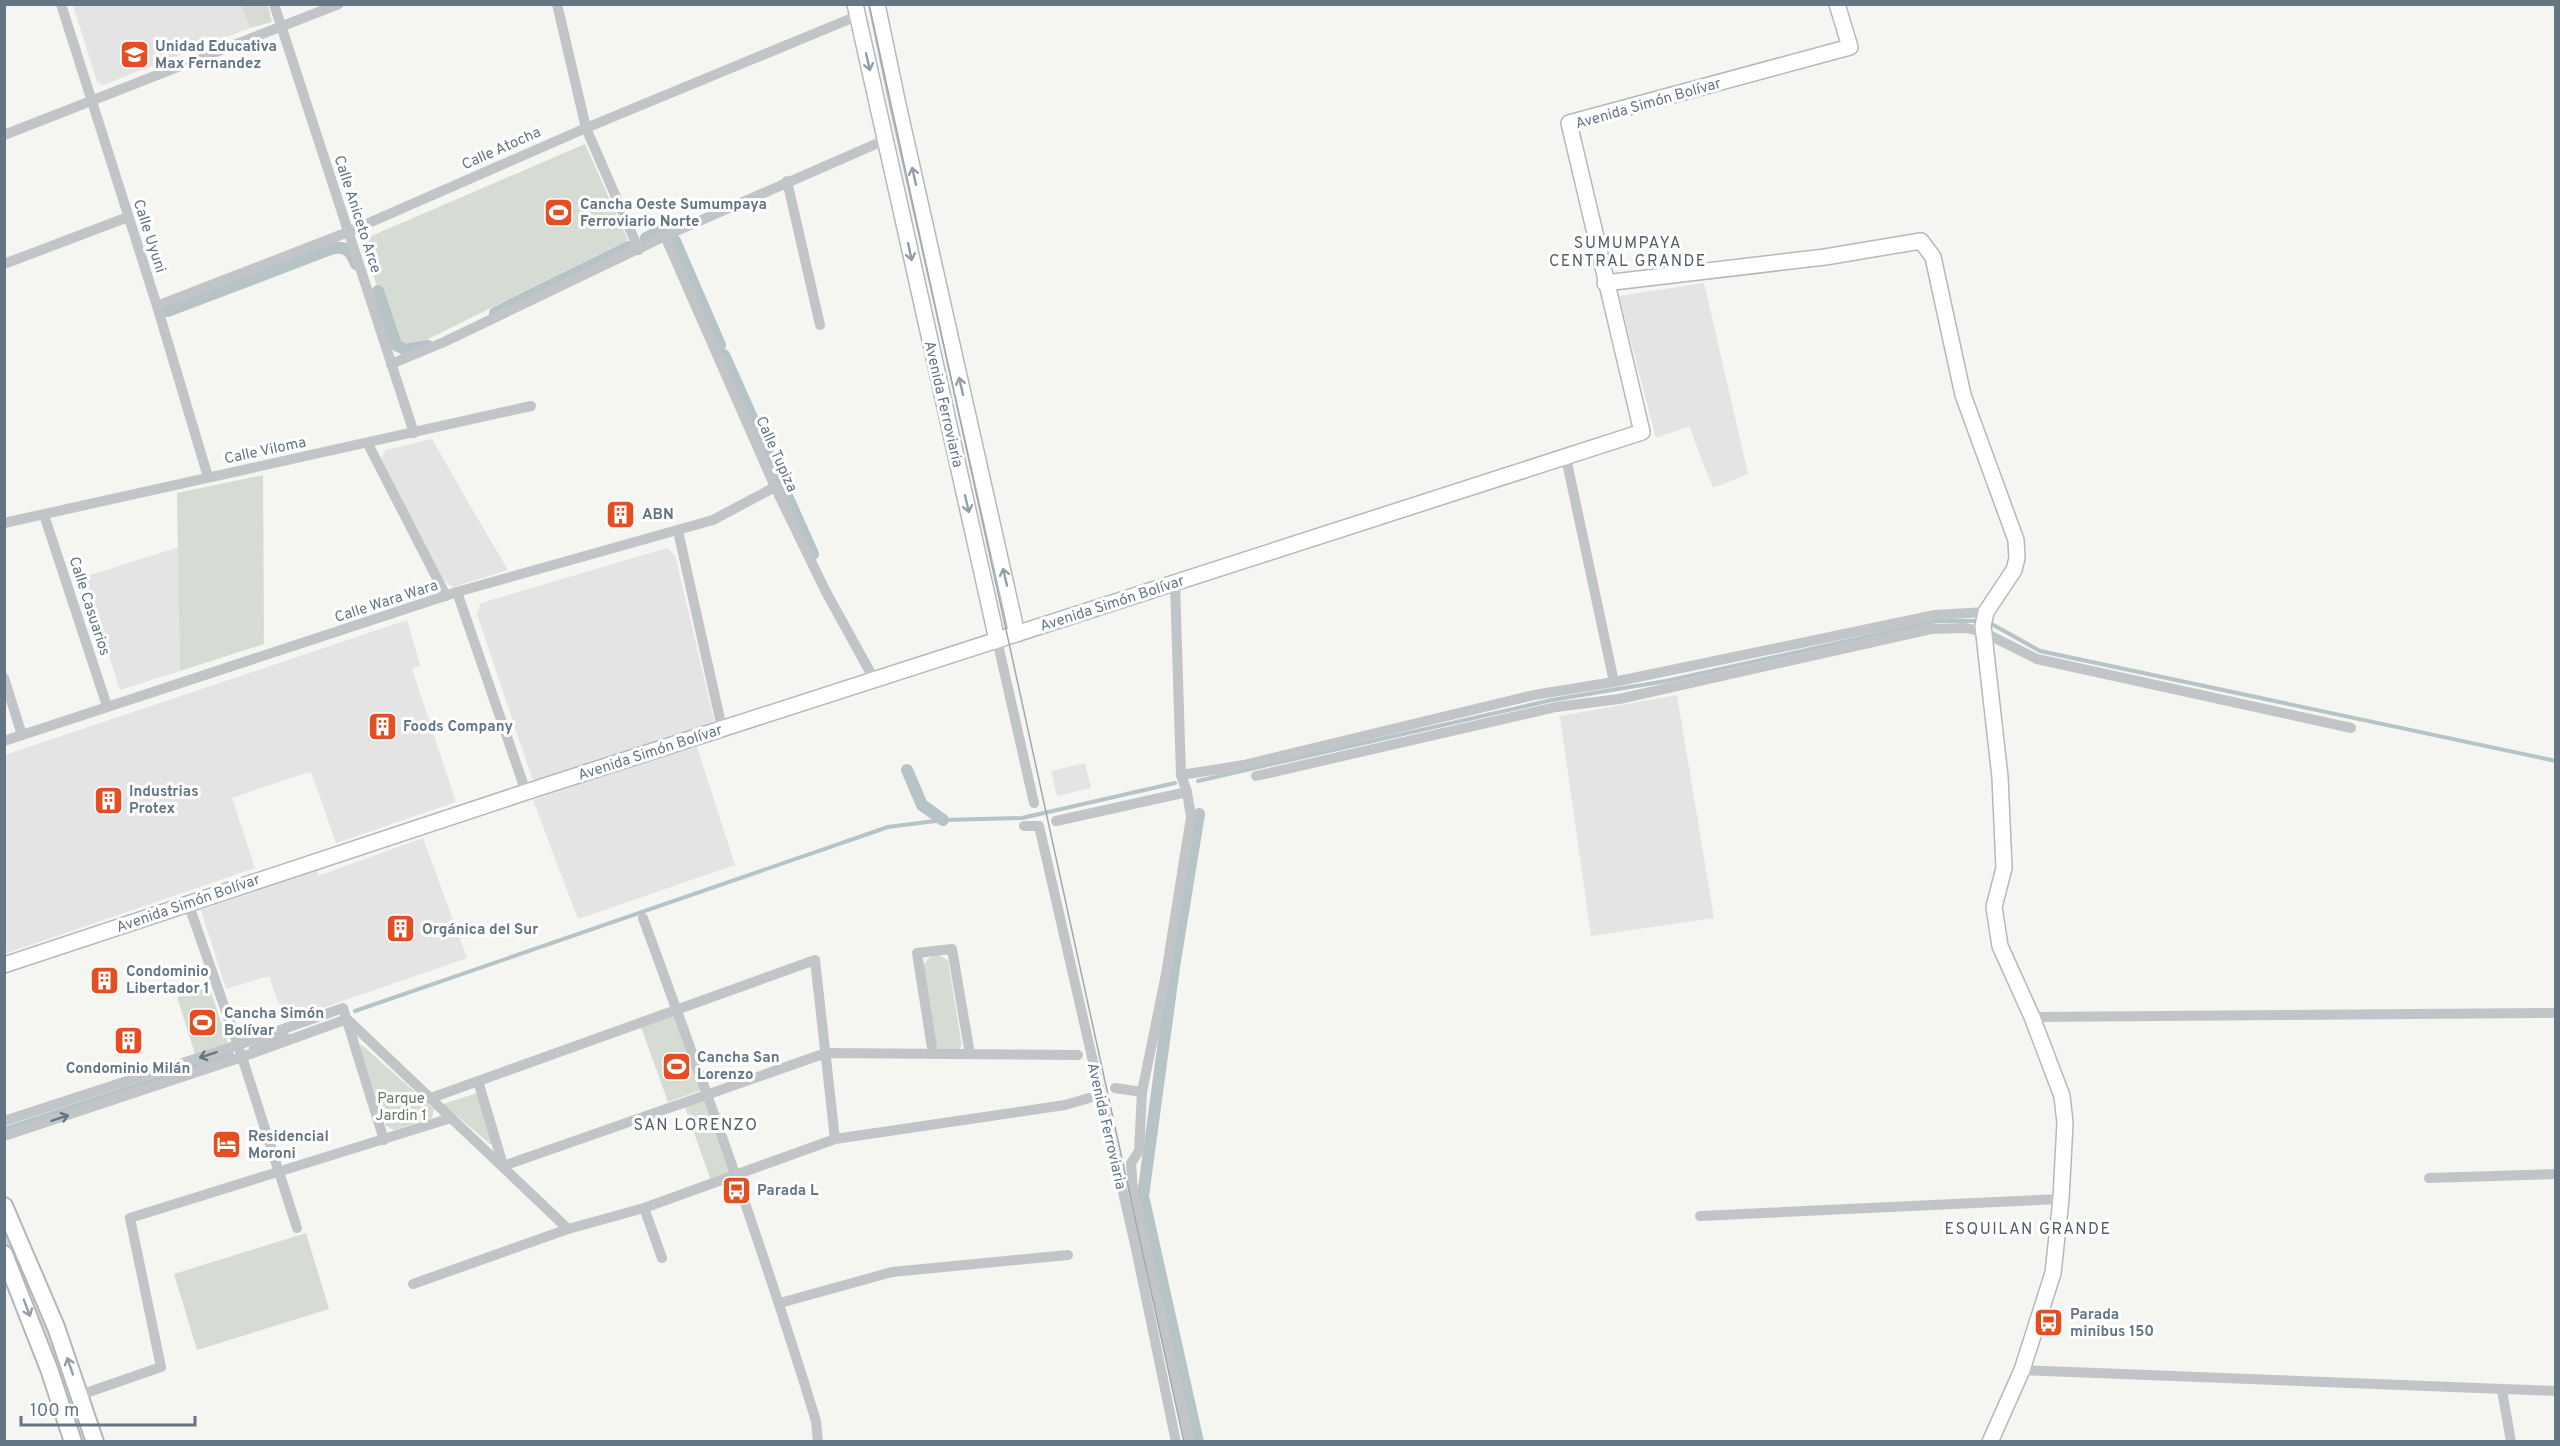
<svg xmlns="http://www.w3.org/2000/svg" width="2560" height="1446" font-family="Overpass,sans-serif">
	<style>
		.built { fill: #e3e4e3 }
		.green { fill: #d6dcd3 }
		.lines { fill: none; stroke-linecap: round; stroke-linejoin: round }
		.stream { stroke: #b6c3c7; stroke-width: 4 }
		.canal { stroke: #b6c3c7; stroke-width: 12 }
		.secondary-casing { stroke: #b3b9bd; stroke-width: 18 }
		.primary-casing { stroke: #b2b7ba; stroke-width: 20 }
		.street { stroke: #c1c5c8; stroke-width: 10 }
		.secondary { stroke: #fff; stroke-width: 15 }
		.primary { stroke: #fff; stroke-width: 16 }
		.tram { stroke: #a1a8ad; stroke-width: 1.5 }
		.oneway { stroke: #929fa8 }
		.oneway2 { stroke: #647683 }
		.labels { text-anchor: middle; stroke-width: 6; stroke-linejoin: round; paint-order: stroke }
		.poi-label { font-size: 15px; font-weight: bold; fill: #647683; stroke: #fff; text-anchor: start }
		.street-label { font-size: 15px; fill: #647683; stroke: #fff }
		.park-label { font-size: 15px; fill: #687a63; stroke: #fff }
		.neighbourhood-label { font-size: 16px; letter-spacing: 1.5px; fill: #525f68; stroke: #fff }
	</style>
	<rect width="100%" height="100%" fill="#f5f5f2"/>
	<g class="built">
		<path d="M73 5H241L250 28 103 85 97 82Z"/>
		<path d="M1704 283 1748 474 1713 488 1689 426 1656 438 1619 296Z"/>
		<path d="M432 439 472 509 508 570 453 587 443 581 381 458 386 450Z"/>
		<path d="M179 547 180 671 120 690 84 577Z"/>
		<path d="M667 548 675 555 714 720 709 726 540 783 532 778 477 614 481 603Z"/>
		<path d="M407 620 420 665 412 669 456 802 336 843 311 772 293 777 232 798 255 868 7 953 4 947 5 755Z"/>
		<path d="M1677 695 1714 918 1591 936 1560 716Z"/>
		<path d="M697 747 735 865 578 919 533 800 654 759Z"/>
		<path d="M1085 763 1091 788 1057 796 1051 771Z"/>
		<path d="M423 838 467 958 285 1021 269 976 226 989 201 910 317 871 318 876Z"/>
	</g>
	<g class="green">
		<path d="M241 5H268L272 22 250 28Z"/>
		<path d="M585 144 628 240 406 350 396 345 362 240Z"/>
		<path d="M263 475 264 644 180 671 177 493Z"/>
		<path d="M938 955 948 960 962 1046 958 1050 940 1051 935 1044 923 965 930 957Z"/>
		<path d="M209 986 228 1043 195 1054 177 997Z"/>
		<path d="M676 1015 702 1090 668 1102 641 1027Z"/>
		<path d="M361 1044 434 1109 432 1118 394 1130 386 1126 360 1046Z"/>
		<path d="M477 1093 496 1144H490L443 1104Z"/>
		<path d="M704 1101 730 1175 711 1181 685 1107Z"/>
		<path d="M4 1220 56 1340 88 1441H80L52 1355 5 1241Z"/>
		<path d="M306 1233 329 1309 197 1350 174 1274Z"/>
	</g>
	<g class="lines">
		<g class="stream">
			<path d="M1988 622 2040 651 2556 761"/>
			<path d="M1198 781 1552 700 1666 681 1937 621H1980"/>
			<path d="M355 1011 888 827 943 820 1022 818 1175 783"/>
			<path d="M251 1048 287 1035"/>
			<path d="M4 1129 232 1054"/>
		</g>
		<g class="canal">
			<path d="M646 238 669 226"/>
			<path d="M675 241 720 345"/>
			<path d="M378 291 396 345 406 350 428 346"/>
			<path d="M168 311 331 249C345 245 351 251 356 264"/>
			<path d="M495 313 628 247"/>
			<path d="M724 355 813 554"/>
			<path d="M907 770 922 805 943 820"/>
			<path d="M1198 1442 1143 1196 1174 967 1199 814"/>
		</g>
		<defs>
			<g id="secondary">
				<path d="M855 4 997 640"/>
				<path d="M877 4 897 100 1017 634"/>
				<path d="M1605 283 1825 257 1921 241 1933 257 1963 395 2016 540 2017 558 2014 570 1986 612 1983 626 2000 777 2004 868 1994 907 2000 946 2032 1017 2062 1096 2065 1123 2061 1199 2053 1273 2022 1370 1990 1442"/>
				<path d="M4 965 526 792 1642 432 1569 123 1850 47 1837 4"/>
			</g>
			<g id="primary">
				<path d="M4 1206 56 1327 95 1442"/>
				<path d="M4 1254 49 1369 73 1442"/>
			</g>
		</defs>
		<use href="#secondary" class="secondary-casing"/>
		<use href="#primary" class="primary-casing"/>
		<g class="street">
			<path d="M61 4 157 306 208 477"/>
			<path d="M274 4 414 433"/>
			<path d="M557 4 586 128 639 250"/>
			<path d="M4 135 339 4"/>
			<path d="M787 181 820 325"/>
			<path d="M665 236 775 487 826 592 874 679"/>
			<path d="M4 264 128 217"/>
			<path d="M157 306 348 232 586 128 857 16"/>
			<path d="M391 364 444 342 665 236 885 140"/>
			<path d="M368 444 446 596"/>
			<path d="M1566 458 1614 682"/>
			<path d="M44 515 107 706"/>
			<path d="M4 523 531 406"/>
			<path d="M678 531 722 728"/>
			<path d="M1175 583 1181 775 1187 792 1191 817 1166 974 1142 1092 1139 1151 1131 1163 1133 1190 1190 1442"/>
			<path d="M457 592 526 792"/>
			<path d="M997 640 1034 803"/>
			<path d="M4 678 22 735"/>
			<path d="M4 741 457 592 713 520 775 487"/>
			<path d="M1181 775 1244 765 1534 695 1614 682 1935 615 1986 612"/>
			<path d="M1256 776 1556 707 1619 699 1931 629 1966 628 1983 632 2037 659 2351 728"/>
			<path d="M1056 821 1187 792"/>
			<path d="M1024 826H1039L1136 1249 1176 1442"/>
			<path d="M188 903 242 1057 297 1228"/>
			<path d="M643 918C704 1084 764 1251 816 1421L818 1442"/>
			<path d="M2032 1017 2556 1013"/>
			<path d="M349 1021 568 1229"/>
			<path d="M933 1054 917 953 952 949 970 1054"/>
			<path d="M478 1081 503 1165"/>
			<path d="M1115 1088 1142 1092"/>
			<path d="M431 1098 815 960 835 1139"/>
			<path d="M4 1121 238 1045 343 1008 384 1140"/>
			<path d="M4 1136 242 1057 347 1019"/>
			<path d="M503 1166 826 1053 1078 1055"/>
			<path d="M2429 1178 2556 1174"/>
			<path d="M644 1208 662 1258"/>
			<path d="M1700 1216 2061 1199"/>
			<path d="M413 1284 568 1229 644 1208 835 1139 1065 1105 1089 1098"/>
			<path d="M780 1303 892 1272 1068 1255"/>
			<path d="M2022 1370 2556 1391"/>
			<path d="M2502 1390 2511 1442"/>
			<path d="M80 1395 161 1367 130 1218 451 1118"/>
		</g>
		<use href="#secondary" class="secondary"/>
		<use href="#primary" class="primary"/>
		<path class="tram" d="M869 4 1184 1442"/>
	</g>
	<defs><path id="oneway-shaft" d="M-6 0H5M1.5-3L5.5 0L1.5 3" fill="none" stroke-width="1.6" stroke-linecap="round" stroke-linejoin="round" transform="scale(1.5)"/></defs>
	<g class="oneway">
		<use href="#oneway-shaft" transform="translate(868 62) rotate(77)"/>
		<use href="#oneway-shaft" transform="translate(914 176) rotate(-103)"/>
		<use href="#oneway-shaft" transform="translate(910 252) rotate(78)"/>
		<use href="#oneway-shaft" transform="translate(961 386) rotate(-103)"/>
		<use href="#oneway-shaft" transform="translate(967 504) rotate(77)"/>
		<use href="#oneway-shaft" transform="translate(1005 577) rotate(-103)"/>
		<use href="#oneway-shaft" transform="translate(27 1308) rotate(69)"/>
		<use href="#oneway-shaft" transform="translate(70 1366) rotate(-109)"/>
	</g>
	<g class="oneway2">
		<use href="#oneway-shaft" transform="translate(208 1055) rotate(162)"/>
		<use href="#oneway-shaft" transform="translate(60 1118) rotate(-18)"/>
	</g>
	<defs>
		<symbol id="school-square" viewBox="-11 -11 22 22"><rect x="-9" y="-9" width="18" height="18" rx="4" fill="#e44e23" stroke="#fff"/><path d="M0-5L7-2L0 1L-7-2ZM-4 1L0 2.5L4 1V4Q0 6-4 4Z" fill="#fff"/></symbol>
		<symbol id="stadium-square" viewBox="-11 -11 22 22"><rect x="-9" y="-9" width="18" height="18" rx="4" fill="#e44e23" stroke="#fff"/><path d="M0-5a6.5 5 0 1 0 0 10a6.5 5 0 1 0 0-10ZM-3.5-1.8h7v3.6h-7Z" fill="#fff"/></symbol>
		<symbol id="building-square" viewBox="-11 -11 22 22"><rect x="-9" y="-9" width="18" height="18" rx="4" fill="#e44e23" stroke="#fff"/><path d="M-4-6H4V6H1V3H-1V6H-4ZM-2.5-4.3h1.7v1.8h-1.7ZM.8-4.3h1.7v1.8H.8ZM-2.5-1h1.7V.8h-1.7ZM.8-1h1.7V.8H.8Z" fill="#fff"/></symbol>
		<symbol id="hotel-square" viewBox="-11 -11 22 22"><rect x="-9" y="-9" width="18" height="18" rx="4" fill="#e44e23" stroke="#fff"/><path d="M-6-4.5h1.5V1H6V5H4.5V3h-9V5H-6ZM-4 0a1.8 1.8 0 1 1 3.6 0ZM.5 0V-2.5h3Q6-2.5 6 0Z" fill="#fff"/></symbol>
		<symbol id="bus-square" viewBox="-11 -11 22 22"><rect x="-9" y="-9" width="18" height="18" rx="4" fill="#e44e23" stroke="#fff"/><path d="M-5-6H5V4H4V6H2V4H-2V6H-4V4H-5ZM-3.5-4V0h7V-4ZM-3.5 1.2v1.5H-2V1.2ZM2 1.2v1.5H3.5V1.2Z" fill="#fff"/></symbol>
	</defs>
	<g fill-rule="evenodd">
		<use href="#school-square" x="118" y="38" width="33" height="33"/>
		<use href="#stadium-square" x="542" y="196" width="33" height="33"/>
		<use href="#building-square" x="604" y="498" width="33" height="33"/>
		<use href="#building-square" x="366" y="710" width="33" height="33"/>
		<use href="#building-square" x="92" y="784" width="33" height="33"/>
		<use href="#building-square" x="384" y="912" width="33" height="33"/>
		<use href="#building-square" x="88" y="964" width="33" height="33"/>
		<use href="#stadium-square" x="186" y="1006" width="33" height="33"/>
		<use href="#building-square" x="112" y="1024" width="33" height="33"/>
		<use href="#stadium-square" x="660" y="1050" width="33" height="33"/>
		<use href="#hotel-square" x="210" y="1128" width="33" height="33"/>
		<use href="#bus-square" x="720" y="1174" width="33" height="33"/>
		<use href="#bus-square" x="2032" y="1306" width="33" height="33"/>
	</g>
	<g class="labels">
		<g class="poi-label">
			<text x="155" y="51">Unidad Educativa<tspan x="155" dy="17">Max Fernandez</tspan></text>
			<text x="580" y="209">Cancha Oeste Sumumpaya<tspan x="580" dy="17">Ferroviario Norte</tspan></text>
			<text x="642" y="519">ABN</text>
			<text x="403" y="731">Foods Company</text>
			<text x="129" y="796">Industrias<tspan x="129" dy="17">Protex</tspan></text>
			<text x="422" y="934">Orgánica del Sur</text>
			<text x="126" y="976">Condominio<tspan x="126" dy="17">Libertador 1</tspan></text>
			<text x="224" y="1018">Cancha Simón<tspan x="224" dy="17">Bolívar</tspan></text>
			<text x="697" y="1062">Cancha San<tspan x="697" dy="17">Lorenzo</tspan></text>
			<text x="128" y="1073" text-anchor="middle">Condominio Milán</text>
			<text x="248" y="1141">Residencial<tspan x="248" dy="17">Moroni</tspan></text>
			<text x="757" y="1195">Parada L</text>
			<text x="2070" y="1319">Parada<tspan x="2070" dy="17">minibus 150</tspan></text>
		</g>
		<g class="street-label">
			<text transform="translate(1648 103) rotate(-16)" y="5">Avenida Simón Bolívar</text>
			<text transform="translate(501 148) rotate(-24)" y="5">Calle Atocha</text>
			<text transform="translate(358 214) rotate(72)" y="5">Calle Aniceto Arce</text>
			<text transform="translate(150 236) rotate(72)" y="5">Calle Uyuni</text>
			<text transform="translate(944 404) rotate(77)" y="5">Avenida Ferroviaria</text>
			<text transform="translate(265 450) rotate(-12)" y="5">Calle Viloma</text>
			<text transform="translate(777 454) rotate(66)" y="5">Calle Tupiza</text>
			<text transform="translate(386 601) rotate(-18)" y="5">Calle Wara Wara</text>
			<text transform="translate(1112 603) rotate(-18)" y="5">Avenida Simón Bolívar</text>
			<text transform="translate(90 606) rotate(72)" y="5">Calle Casuarios</text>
			<text transform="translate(650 752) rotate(-18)" y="5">Avenida Simón Bolívar</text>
			<text transform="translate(188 903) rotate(-19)" y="5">Avenida Simón Bolívar</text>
			<text transform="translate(1107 1126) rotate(77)" y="5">Avenida Ferroviaria</text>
		</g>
		<g class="park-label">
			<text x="401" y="1103">Parque<tspan x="401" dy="17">Jardin 1</tspan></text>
		</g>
		<g class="neighbourhood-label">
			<text x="1628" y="248">SUMUMPAYA<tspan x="1628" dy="18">CENTRAL GRANDE</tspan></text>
			<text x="696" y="1130">SAN LORENZO</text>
			<text x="2028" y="1234">ESQUILAN GRANDE</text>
		</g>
	</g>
	<rect width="2560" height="1446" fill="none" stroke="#647683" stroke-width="12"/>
	<path d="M21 1416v9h174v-9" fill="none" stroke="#647683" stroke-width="3"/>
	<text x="30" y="1416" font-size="18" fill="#647683" stroke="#ffffff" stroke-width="4.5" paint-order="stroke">100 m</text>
</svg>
